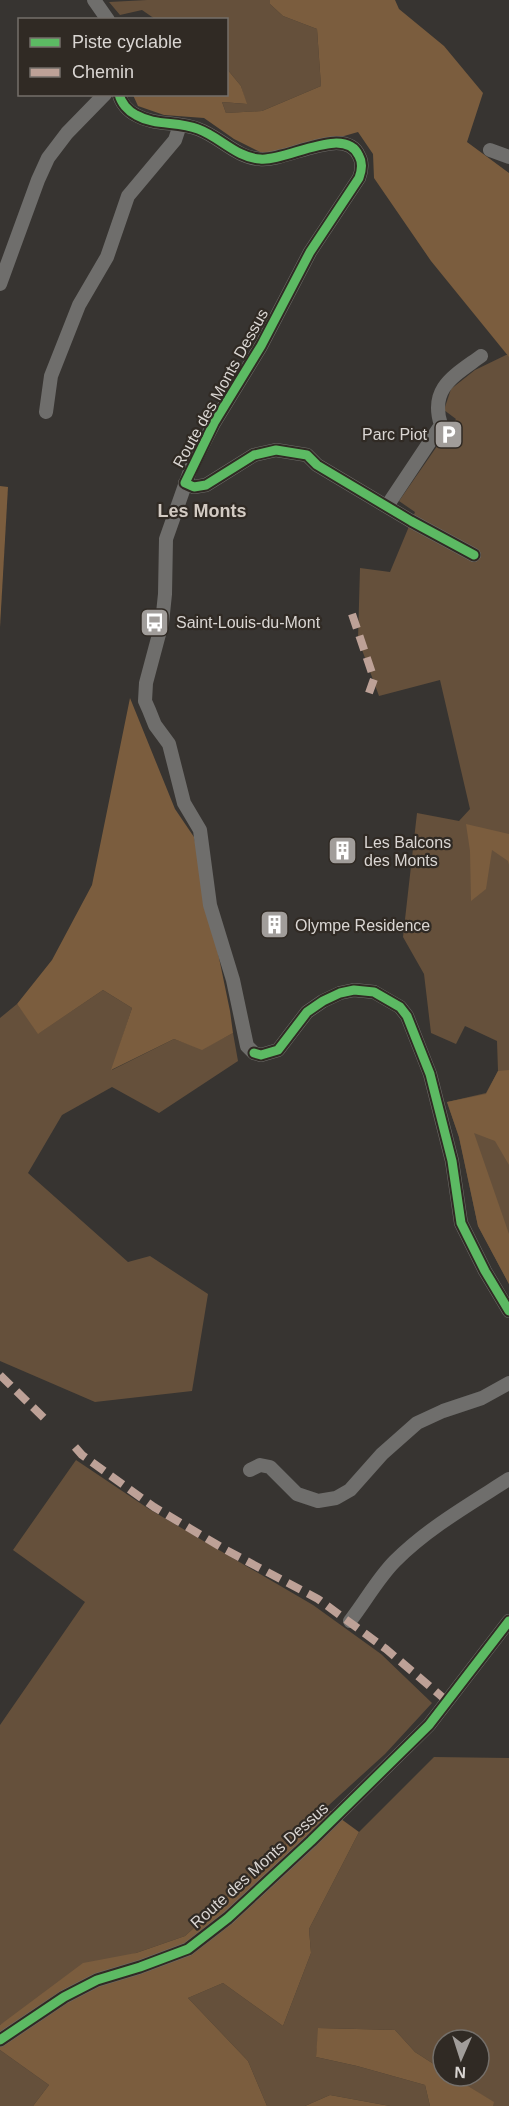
<svg xmlns="http://www.w3.org/2000/svg" width="509" height="2106" font-family="Arial,sans-serif">
	<style>
		.green { fill: #65503b }
		.forest { fill: #7b5d3e }
		.lines { fill: none; stroke-linecap: round; stroke-linejoin: round }
		.minor { stroke: #6f6e6c; stroke-width: 14 }
		.quiet { stroke: #bda197; stroke-width: 8; stroke-dasharray: 15 8; stroke-linecap: butt }
		.cycleway-casing { stroke: #302a24; stroke-width: 13 }
		.cycleway { stroke: #5cba63; stroke-width: 9 }
		.labels { text-anchor: middle; stroke-width: 4.5; stroke-linejoin: round; paint-order: stroke }
		.street-label { font-size: 16px; fill: #dad6d3; stroke: #302a24 }
		.poi-label { font-size: 16px; fill: #dad6d3; stroke: #302a24; text-anchor: start }
		.neighbourhood-label { font-size: 18px; font-weight: bold; fill: #d3cbc3; stroke: #302a24 }
	</style>
	<rect width="100%" height="100%" fill="#373431"/>
	<g class="green">
		<path d="M147 0H270V4L283 16 317 29 321 86 262 111 226 113 222 102 246 104 241 86 227 69 226 20 155 19 142 10 120 15 109 2Z"/>
		<path d="M506 355H509V1284L478 1226 459 1137 447 1102 486 1093 498 1071 497 1041 465 1026 456 1044 431 1033 424 974 403 937 417 813 459 821 470 809 440 680 379 696 358 639 360 568 390 572 415 512 399 501 442 439 448 443 456 431 450 427 456 419 444 410 451 389 475 370Z"/>
		<path d="M103 990 132 1008 112 1070 174 1039 202 1049 233 1033 238 1061 159 1113 112 1087 62 1115 28 1173 128 1262 150 1256 208 1294 192 1391 95 1402 0 1361V1018L17 1004 39 1033Z"/>
		<path d="M76 1460 149 1509 313 1605 381 1654 432 1703 385 1754 185 1936 136 1953 0 2025V1725L85 1602 13 1550Z"/>
		<path d="M434 1757 509 1758V2106H493V2102L452 2076H479V2040H443V2070L415 2052 395 2030 319 2028 316 2057 357 2066 425 2085 430 2106H390L330 2095 305 2106H267L248 2061 188 1998 223 1983 283 2026 311 1953 309 1929 359 1832Z"/>
		<path d="M0 2050 49 2085 33 2106H0Z"/>
	</g>
	<g class="forest">
		<path d="M270 0H395L399 9 444 46 483 93 467 142 509 173V357L431 261 374 178 373 154 358 132 299 149 262 153 234 139 204 118 164 115 138 106 133 95 226 94 227 69 241 86 247 104 222 102 226 113 262 111 321 86 317 29 283 16 270 4Z"/>
		<path d="M0 486 8 487 0 627Z"/>
		<path d="M130 698 175 809 194 837 230 1011 233 1033 202 1050 174 1039 111 1070 132 1008 103 990 38 1034 17 1004 52 960 92 885Z"/>
		<path d="M466 824 509 834V865L508 861 492 850 486 889 471 901 470 851Z"/>
		<path d="M509 1070V1165L495 1141 474 1133 509 1234V1284L478 1226 459 1137 447 1102 486 1094 498 1071Z"/>
		<path d="M326 1808 359 1832 309 1929 311 1953 283 2026 223 1983 188 1998 248 2061 267 2106H33L49 2085 0 2050V2025L83 1963 136 1953 185 1936Z"/>
		<path d="M318 2028 395 2030 415 2052 443 2070V2076H452L494 2102 493 2106H430L425 2085 357 2066 316 2057Z"/>
		<path d="M330 2095 390 2106H305Z"/>
	</g>
	<g class="lines">
		<g class="minor">
			<path d="M94 0 108 20"/>
			<path d="M119 94C121 103 128 111 136 115 155 126 178 121 198 129 220 137 237 158 260 159 286 162 345 124 359 156 363 163 362 170 359 178L310 252 261 346 214 423 191 468 166 539 165 594 162 623 146 683 145 701 149 710 155 725 169 744 184 803 200 830 210 905 233 980 247 1046 254 1053 261 1055 278 1050 307 1012 323 1001 340 993 354 990 374 992 400 1007 407 1016 430 1074 452 1161 461 1223 485 1271 509 1311"/>
			<path d="M490 150 509 157"/>
			<path d="M0 284 38 180 48 158 67 133 105 94"/>
			<path d="M46 412 51 376 79 305 107 257 128 196 175 140 180 125"/>
			<path d="M185 483 194 487 206 485 254 455 276 450 307 455 317 465 411 521 474 555"/>
			<path d="M387 506 441 425C429 388 454 376 481 356"/>
			<path d="M250 1470 260 1465 270 1467 297 1494 318 1501 336 1498 350 1490 382 1454 417 1423 443 1411 482 1398 509 1383"/>
			<path d="M350 1621C365 1602 378 1578 395 1561 428 1528 470 1504 509 1479"/>
			<path d="M0 2040 64 1997 97 1980 140 1967 188 1949 228 1918 311 1841 429 1725 509 1621"/>
		</g>
		<g class="quiet">
			<path d="M352 614 374 679 369 693"/>
			<path d="M0 1375 46 1420"/>
			<path d="M75 1447 82 1455 154 1507 226 1550 318 1599 386 1649 447 1701"/>
		</g>
		<defs>
			<g id="cycleway">
				<path d="M119 94C121 103 128 111 136 115 155 126 178 121 198 129 220 137 237 158 260 159 286 162 345 124 359 156 363 163 362 170 359 178L310 252 261 346 214 423 185 483 194 487 206 485 254 455 276 450 307 455 317 465 411 521 474 555"/>
				<path d="M254 1053 261 1055 278 1050 307 1012 323 1001 340 993 354 990 374 992 400 1007 407 1016 430 1074 452 1161 461 1223 485 1271 509 1311"/>
				<path d="M0 2040 64 1997 97 1980 140 1967 188 1949 228 1918 311 1841 429 1725 509 1621"/>
			</g>
		</defs>
		<use href="#cycleway" class="cycleway-casing"/>
		<use href="#cycleway" class="cycleway"/>
	</g>
	<defs>
		<symbol id="parking-square" viewBox="-11 -11 22 22"><rect x="-9" y="-9" width="18" height="18" rx="4" fill="#a19d9a" stroke="#302a24"/><path d="M-3.5-5.5H1a3.5 3.5 0 0 1 0 7H-1V5.5H-3.5ZM-1-3.4V-.6H.8a1.4 1.4 0 0 0 0-2.8Z" fill="#fff"/></symbol>
		<symbol id="bus-square" viewBox="-11 -11 22 22"><rect x="-9" y="-9" width="18" height="18" rx="4" fill="#a19d9a" stroke="#302a24"/><path d="M-5-6H5V4H4V6H2V4H-2V6H-4V4H-5ZM-3.5-4V0h7V-4ZM-3.5 1.2v1.5H-2V1.2ZM2 1.2v1.5H3.5V1.2Z" fill="#fff"/></symbol>
		<symbol id="building-square" viewBox="-11 -11 22 22"><rect x="-9" y="-9" width="18" height="18" rx="4" fill="#a19d9a" stroke="#302a24"/><path d="M-4-6H4V6H1V3H-1V6H-4ZM-2.5-4.3h1.7v1.8h-1.7ZM.8-4.3h1.7v1.8H.8ZM-2.5-1h1.7V.8h-1.7ZM.8-1h1.7V.8H.8Z" fill="#fff"/></symbol>
	</defs>
	<g fill-rule="evenodd">
		<use href="#parking-square" x="432" y="418" width="33" height="33"/>
		<use href="#bus-square" x="138" y="606" width="33" height="33"/>
		<use href="#building-square" x="326" y="834" width="33" height="33"/>
		<use href="#building-square" x="258" y="908" width="33" height="33"/>
	</g>
	<g class="labels">
		<g class="street-label">
			<text transform="translate(220 388) rotate(-61)" y="6">Route des Monts Dessus</text>
			<text transform="translate(259 1865) rotate(-42)" y="6">Route des Monts Dessus</text>
		</g>
		<g class="poi-label">
			<text x="427" y="440" text-anchor="end">Parc Piot</text>
			<text x="176" y="628">Saint-Louis-du-Mont</text>
			<text x="364" y="848">Les Balcons<tspan x="364" dy="18">des Monts</tspan></text>
			<text x="295" y="931">Olympe Residence</text>
		</g>
		<g class="neighbourhood-label">
			<text x="202" y="517">Les Monts</text>
		</g>
	</g>
	<rect x="18" y="18" width="210" height="78" fill="#302a24" stroke="#746f6a" stroke-width="1.5"/>
	<rect x="30" y="38" width="30" height="9" fill="#5cba63" stroke="#746f6a" stroke-width="1.5"/>
	<text x="72" y="48" font-size="18" fill="#dad6d3">Piste cyclable</text>
	<rect x="30" y="68" width="30" height="9" fill="#bda197" stroke="#746f6a" stroke-width="1.5"/>
	<text x="72" y="78" font-size="18" fill="#dad6d3">Chemin</text>
	<g transform="translate(461 2058) rotate(183)"><circle r="28" fill="#302a24" stroke="#746f6a" stroke-width="1.5"/>
	<path d="M0-4.5L10 22L0 15L-10 22Z" fill="#a19d9a"/>
	<text y="-9" font-size="16" font-weight="bold" text-anchor="middle" fill="#dad6d3">N</text>
	</g>
</svg>
